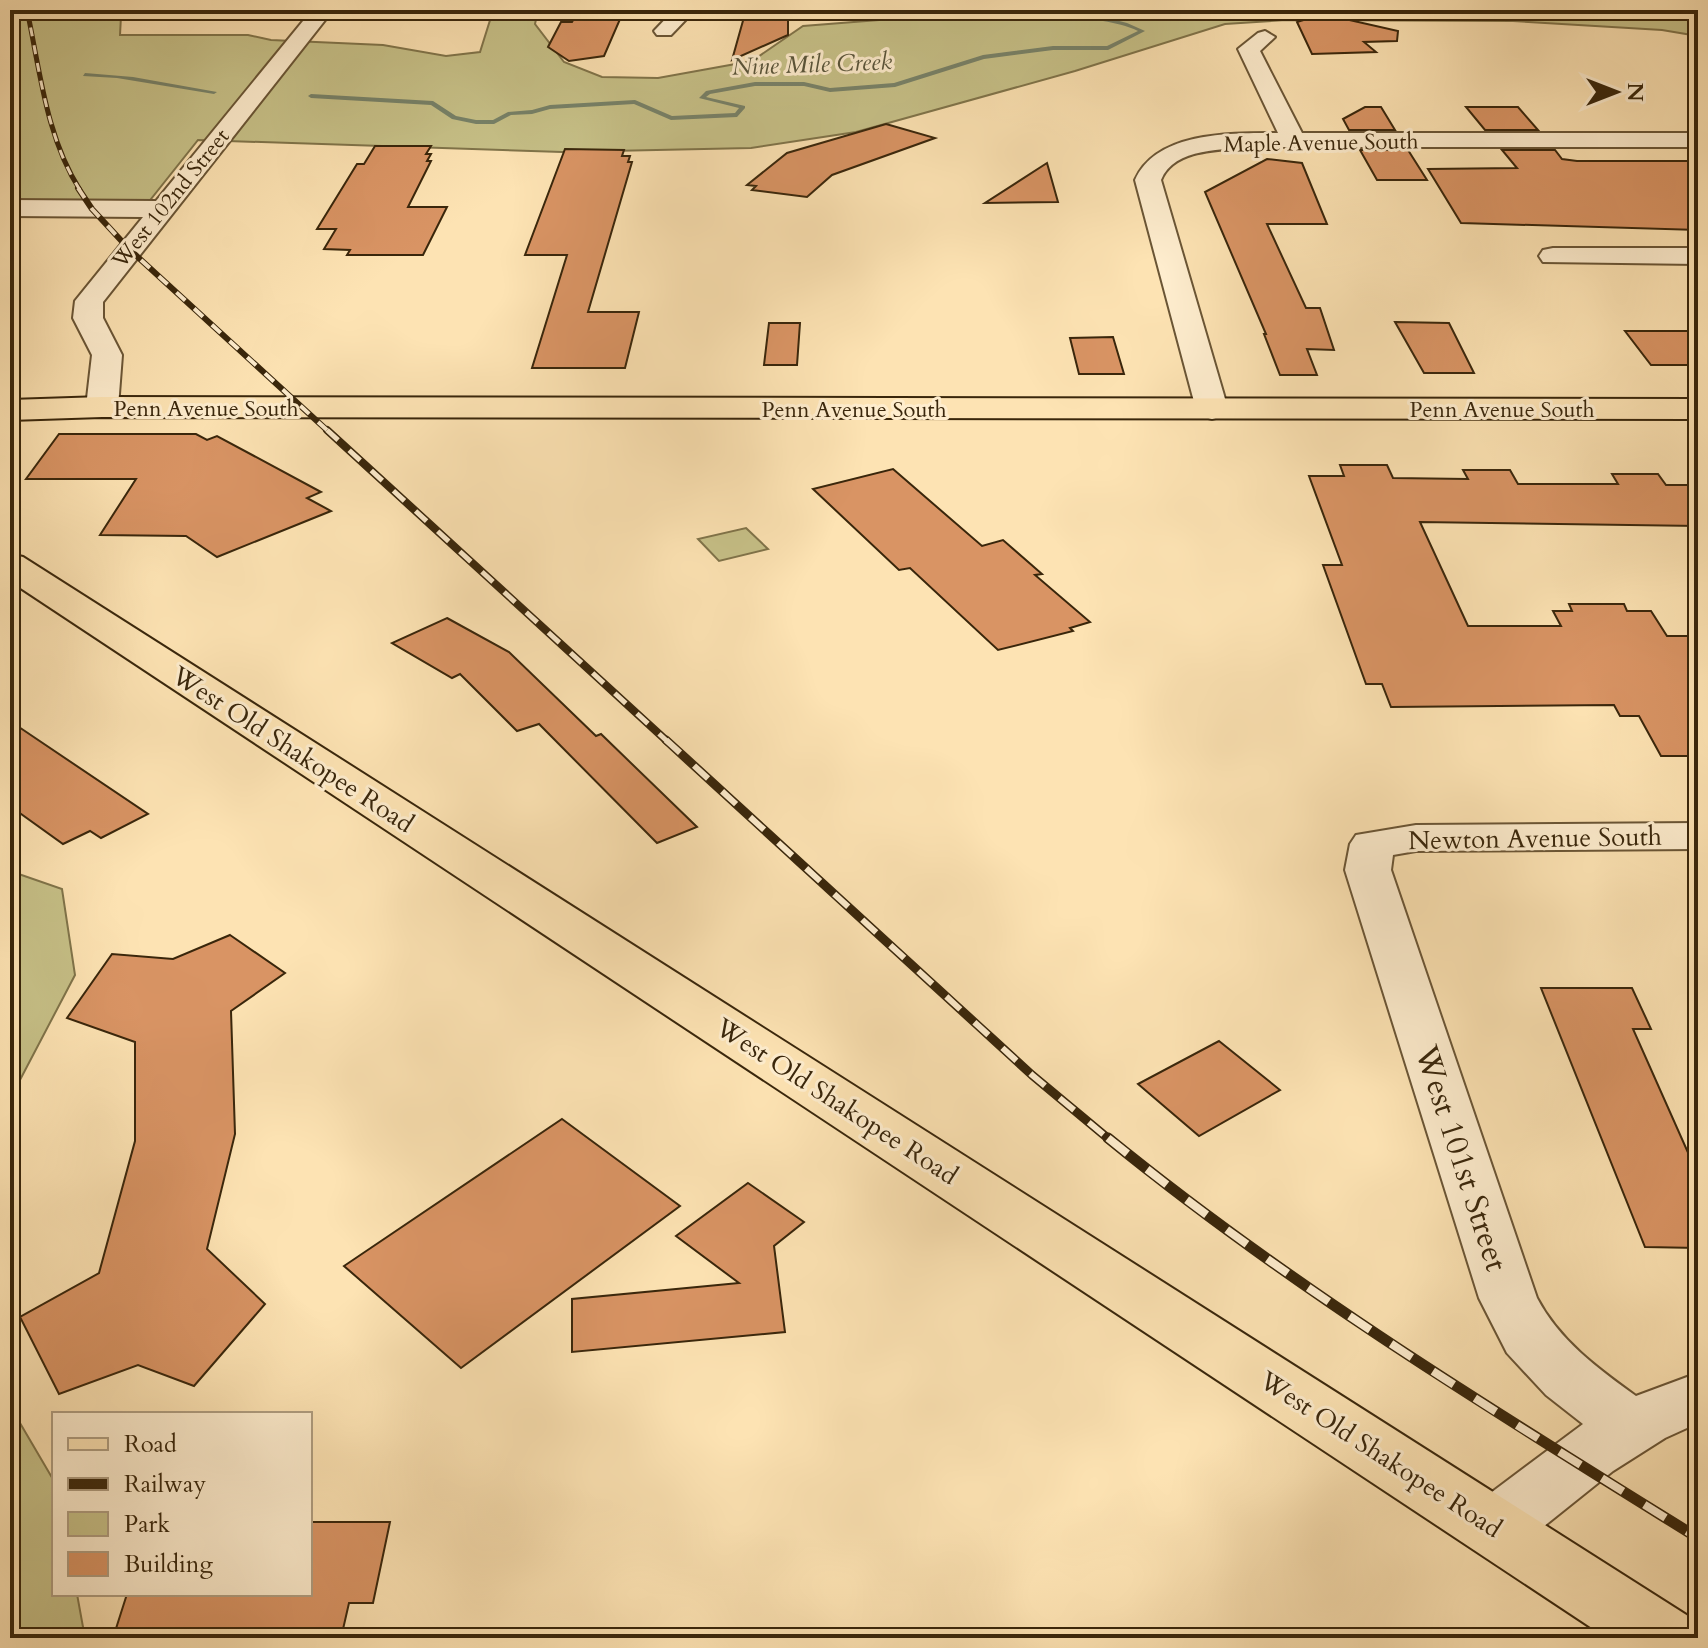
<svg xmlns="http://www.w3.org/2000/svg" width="1708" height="1648" font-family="Cardo,serif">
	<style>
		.green { fill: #c7c188; stroke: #80744a; stroke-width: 2 }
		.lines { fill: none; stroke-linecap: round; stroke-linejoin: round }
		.stream { fill: #778269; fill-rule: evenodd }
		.building { fill: #d99464; stroke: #39260b; stroke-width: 2 }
		.minor-casing { stroke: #6a5535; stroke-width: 4 }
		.major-casing { stroke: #39260b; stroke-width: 4 }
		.minor { fill: #feedce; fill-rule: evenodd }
		.major { fill: #fde3b3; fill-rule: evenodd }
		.rail-far4-casing { stroke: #39260b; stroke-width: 5 }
		.rail-far3-casing { stroke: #39260b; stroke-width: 6 }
		.rail-far2-casing { stroke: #39260b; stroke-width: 8 }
		.rail-far1-casing { stroke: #39260b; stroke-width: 9 }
		.rail-casing { stroke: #39260b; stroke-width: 11 }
		.rail-far4 { stroke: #feedce; stroke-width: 3; stroke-dasharray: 9; stroke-linecap: butt }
		.rail-far3 { stroke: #feedce; stroke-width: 4; stroke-dasharray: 12; stroke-linecap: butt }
		.rail-far2 { stroke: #feedce; stroke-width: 5; stroke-dasharray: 15; stroke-linecap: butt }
		.rail-far1 { stroke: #feedce; stroke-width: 6; stroke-dasharray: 19; stroke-linecap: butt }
		.rail { stroke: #feedce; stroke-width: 8; stroke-dasharray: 25; stroke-linecap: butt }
		.labels { text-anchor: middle; stroke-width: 6; stroke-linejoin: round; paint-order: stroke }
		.far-street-label { font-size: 22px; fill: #39260b; stroke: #feedce }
		.far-water-label { font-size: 24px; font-style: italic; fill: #58543a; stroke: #feedce }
		.street-label { font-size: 26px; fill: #39260b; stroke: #feedce }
		.near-street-label { font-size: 32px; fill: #39260b; stroke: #feedce }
	</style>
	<rect width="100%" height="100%" fill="#fde3b3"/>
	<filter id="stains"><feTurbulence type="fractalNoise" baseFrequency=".0025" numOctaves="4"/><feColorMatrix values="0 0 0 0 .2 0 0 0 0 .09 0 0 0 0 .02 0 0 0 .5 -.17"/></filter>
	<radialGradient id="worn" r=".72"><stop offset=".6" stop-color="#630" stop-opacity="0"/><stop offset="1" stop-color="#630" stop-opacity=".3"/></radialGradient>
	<g class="green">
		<path d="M10 10H145L121 16 120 35H248L271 40 383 45 446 56 480 52 491 17 488 10H538L535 24 564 62 602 77 658 78 752 61 803 26 930 16 948 10H1698V36L1662 30 1513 21 1286 20 1225 24 1075 71 856 132 751 148 562 152 198 140 143 209H10Z"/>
		<path d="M746 528 768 549 719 561 698 539Z"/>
		<path d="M10 871 62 889 75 975 10 1099Z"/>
		<path d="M10 1406 54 1481V1594H77L85 1638H10Z"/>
	</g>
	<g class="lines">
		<g class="stream">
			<path d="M1069 10H1077L1127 23 1145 31 1108 50H1053L984 59 895 87 830 92 804 86H755L710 94 706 97 745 106V108L737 117 671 120 634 104 550 109 532 114 511 115 494 124H476L452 119 431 105 311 98 308 96 311 94 433 101 456 116 476 120H493L508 112 532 110 550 105 635 100 672 116 735 113 739 108 699 98 706 91 755 82H804L830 88 894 83 983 55 1053 46H1107L1138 31C1116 20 1090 22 1069 10Z"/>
			<path d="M1683 10 1698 13V17L1684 11Z"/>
			<path d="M85 73 133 77 217 92 214 94 117 78 83 76Z"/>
		</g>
	</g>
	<g class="building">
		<path d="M579 10H624L604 56 569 61 548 47 561 22H572Z"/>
		<path d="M746 10H788V35L732 60Z"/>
		<path d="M1323 14 1398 31 1397 41 1364 42 1376 52 1312 54 1297 22Z"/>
		<path d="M1365 107H1381L1395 130H1349L1343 119Z"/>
		<path d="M1466 107H1518L1538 130H1485Z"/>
		<path d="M886 124 935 138 832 175 807 197 752 190 756 186 747 185 787 153Z"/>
		<path d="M375 146H431L426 154H431L427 161H431L408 207H447L423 255H347L350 250 324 249 336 229H317L357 164H364Z"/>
		<path d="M565 149 624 150 622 156H630L628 162H632L588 312H639L625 368H532L567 255H525Z"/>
		<path d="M1360 150H1408L1427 180H1377Z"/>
		<path d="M1502 150H1555L1562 159 1577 161H1698V230L1461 223 1428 169 1517 168Z"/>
		<path d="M1267 159 1302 163 1327 224H1267L1306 308H1320L1334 350 1307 349 1317 375H1280L1264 334H1266L1205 192Z"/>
		<path d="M1047 163 1058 202 985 203Z"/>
		<path d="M1395 322 1449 323 1474 373H1424Z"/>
		<path d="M769 323H800L797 365H764Z"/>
		<path d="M1625 331H1688L1698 343V365H1651Z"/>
		<path d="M1113 337 1124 374H1079L1070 338Z"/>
		<path d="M59 434H196L207 440 217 436 321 492 307 498 331 511 217 557 186 536 100 535 136 479H26Z"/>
		<path d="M1340 465H1387L1393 478 1468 479 1463 470H1510L1518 484H1618L1612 474H1658L1666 485H1698V526L1420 522 1468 626H1561L1553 611H1572L1569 604H1624L1627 611H1651L1667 636H1698V756H1661L1639 716H1620L1614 705 1391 707 1382 684H1366L1323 565H1342L1309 476H1344Z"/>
		<path d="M893 469 982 546 1003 540 1042 574 1035 575 1090 622 1070 628 1073 631 998 650 910 568 899 570 813 489Z"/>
		<path d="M447 618 509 652 596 736 601 734 697 827 657 843 539 724 517 731 460 674 452 678 392 643Z"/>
		<path d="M10 721 148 814 101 838 90 831 63 844 10 806Z"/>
		<path d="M230 935 285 973 231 1011 235 1134 207 1249 265 1304 194 1386 138 1365 59 1394 20 1317 99 1273 135 1141V1042L67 1018 112 954 173 959Z"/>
		<path d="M1541 988H1632L1651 1029H1633L1698 1175V1248L1645 1247Z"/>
		<path d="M1219 1041 1280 1090 1199 1136 1138 1084Z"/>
		<path d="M562 1119 680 1206 461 1368 344 1266Z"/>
		<path d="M748 1183 804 1222 774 1246 785 1332 572 1352V1299L739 1283 676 1236Z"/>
		<path d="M310 1522H390L373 1603H349L341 1638H113L127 1594H310Z"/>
	</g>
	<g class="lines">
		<defs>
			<g id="minor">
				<path d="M312 10H333L103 302V318L122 355 118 407 113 414 102 417 91 414 86 407 92 355 73 318 75 301 143 217 10 216V200L156 201Z"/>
				<path d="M674 10H695L671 35H657L654 31Z"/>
				<path d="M1265 31 1275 37 1260 51 1302 133H1698V147H1255C1225 150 1174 147 1161 180L1228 409 1223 416 1212 419 1201 416 1196 409 1135 180C1157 131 1232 133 1278 133L1238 49 1258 33Z"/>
				<path d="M1553 248H1698V264L1543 262 1539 256 1543 250Z"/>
				<path d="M1698 823V849L1416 851 1393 855 1391 870 1537 1298C1559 1340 1597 1368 1636 1396L1698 1373V1423L1665 1438 1613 1471 1518 1547 1495 1555 1472 1547 1463 1527 1472 1507 1583 1424 1546 1395 1507 1353 1479 1298 1345 870 1350 844 1356 835 1416 825Z"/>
			</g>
			<g id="major">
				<path d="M102 397 1698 399V419L102 417 10 420V400Z"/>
				<path d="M10 554 23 557 1688 1616 1698 1638H1607L10 581Z"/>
			</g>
		</defs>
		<use href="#minor" class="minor-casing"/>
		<use href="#major" class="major-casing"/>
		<use href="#minor" class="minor"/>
		<use href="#major" class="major"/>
		<defs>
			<path id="rail-far4" d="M27 10C40 70 46 137 80 190"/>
			<path id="rail-far3" d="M78 188 92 209 129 249 329 432"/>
			<path id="rail-far2" d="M327 430 668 742"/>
			<path id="rail-far1" d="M666 740 1032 1075 1110 1140"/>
			<path id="rail" d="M1108 1138C1292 1288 1497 1413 1698 1538"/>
		</defs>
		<use href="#rail-far4" class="rail-far4-casing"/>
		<use href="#rail-far3" class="rail-far3-casing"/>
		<use href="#rail-far2" class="rail-far2-casing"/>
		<use href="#rail-far1" class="rail-far1-casing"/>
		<use href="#rail" class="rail-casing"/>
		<use href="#rail-far4" class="rail-far4"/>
		<use href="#rail-far3" class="rail-far3"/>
		<use href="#rail-far2" class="rail-far2"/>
		<use href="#rail-far1" class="rail-far1"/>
		<use href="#rail" class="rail"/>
	</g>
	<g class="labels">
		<g class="far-street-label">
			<text transform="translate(1321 142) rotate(-1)" y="8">Maple Avenue South</text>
			<text transform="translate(170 198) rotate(-51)" y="8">West 102nd Street</text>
			<text x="206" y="416">Penn Avenue South</text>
			<text x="854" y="417">Penn Avenue South</text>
			<text x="1502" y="417">Penn Avenue South</text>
		</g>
		<g class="far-water-label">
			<text transform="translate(812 64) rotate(-2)" y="8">Nine Mile Creek</text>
		</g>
		<g class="street-label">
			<text transform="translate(293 749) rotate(33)" y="9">West Old Shakopee Road</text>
			<text transform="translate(1535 838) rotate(-1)" y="9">Newton Avenue South</text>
			<text transform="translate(837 1101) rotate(33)" y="9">West Old Shakopee Road</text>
			<text transform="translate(1381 1454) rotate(33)" y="9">West Old Shakopee Road</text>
		</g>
		<g class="near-street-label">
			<text transform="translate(1462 1158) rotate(72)" y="11">West 101st Street</text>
		</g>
	</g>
	<rect width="1708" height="1648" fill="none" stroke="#fde3b3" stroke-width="40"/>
	<rect x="12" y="12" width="1684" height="1624" fill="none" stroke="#39260b" stroke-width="4"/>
	<rect x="20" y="20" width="1668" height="1608" fill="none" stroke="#39260b" stroke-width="2"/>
	<rect x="52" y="1412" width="260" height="184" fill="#feedce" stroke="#af9d80" stroke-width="2"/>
	<rect x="68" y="1438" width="40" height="12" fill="#fde3b3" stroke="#af9d80" stroke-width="2"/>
	<text x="124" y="1452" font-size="24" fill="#39260b">Road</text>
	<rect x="68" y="1478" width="40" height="12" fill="#39260b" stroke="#af9d80" stroke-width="2"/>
	<text x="124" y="1492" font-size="24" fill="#39260b">Railway</text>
	<rect x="68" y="1512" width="40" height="24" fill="#c7c188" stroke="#af9d80" stroke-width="2"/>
	<text x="124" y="1532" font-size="24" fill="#39260b">Park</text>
	<rect x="68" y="1552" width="40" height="24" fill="#d99464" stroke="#af9d80" stroke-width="2"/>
	<text x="124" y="1572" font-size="24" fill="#39260b">Building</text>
	<g transform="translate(1616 92) rotate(90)" stroke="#feedce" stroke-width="6" paint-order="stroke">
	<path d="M0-6L14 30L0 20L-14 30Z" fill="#39260b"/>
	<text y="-12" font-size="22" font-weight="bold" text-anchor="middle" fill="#39260b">N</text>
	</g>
	<rect width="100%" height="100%" filter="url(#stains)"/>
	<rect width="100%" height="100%" fill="url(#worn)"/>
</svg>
